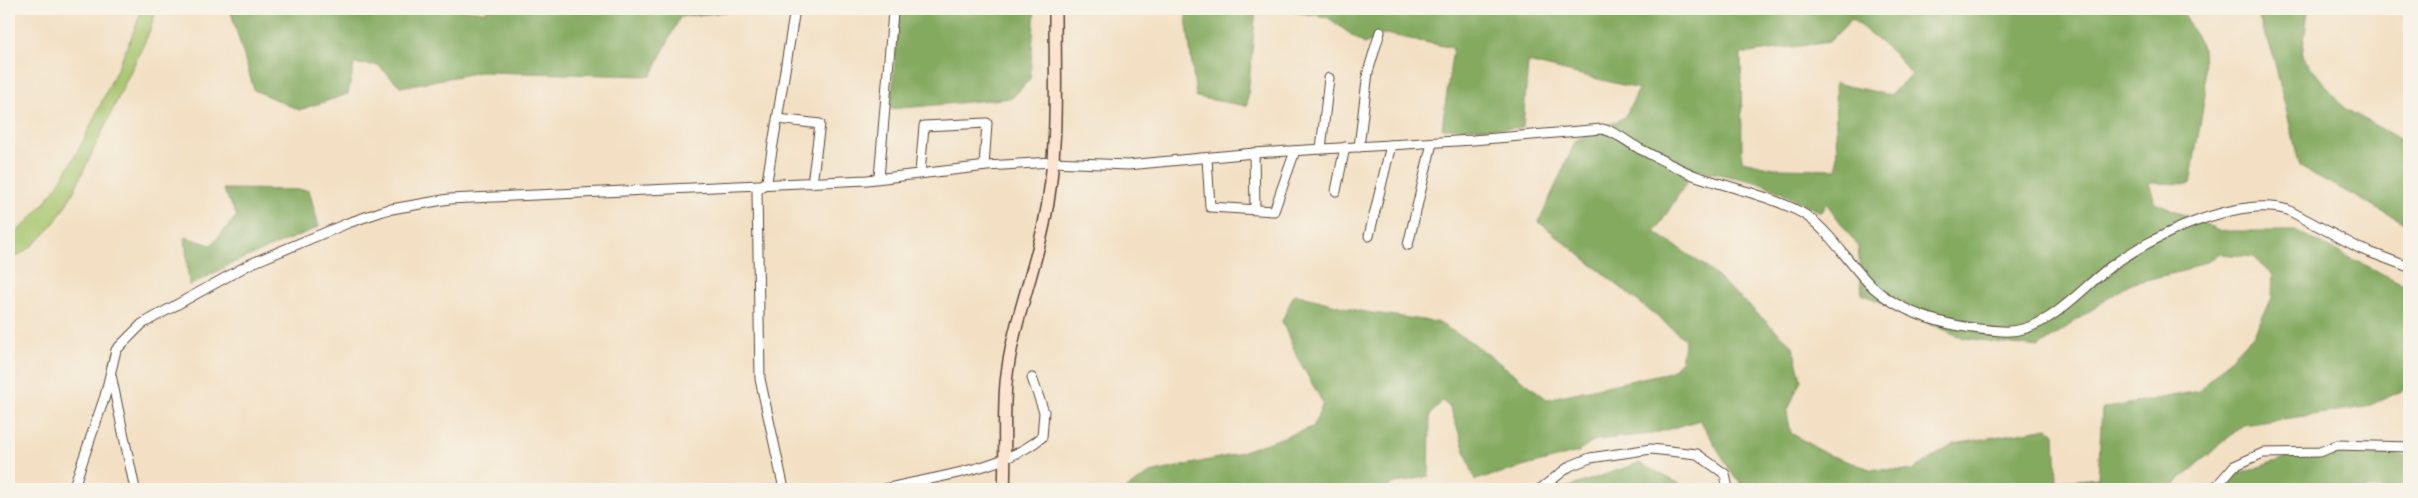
<svg xmlns="http://www.w3.org/2000/svg" width="2418" height="498" font-family="'Indie Flower',sans-serif">
	<style>
		.green { fill: #a5c46c; stroke: #707745 }
		.forest { fill: #84aa60; stroke: #606a3f; fill-rule: evenodd }
		.lines { fill: none; stroke-linecap: round; stroke-linejoin: round }
		.street-casing { stroke: #574537; stroke-width: 11 }
		.secondary-casing { stroke: #574537; stroke-width: 14 }
		.street { stroke: #fff; stroke-width: 9 }
		.secondary { stroke: #fde4d1; stroke-width: 11 }
	</style>
	<rect width="100%" height="100%" fill="#f7f3e8"/>
	<filter id="ink" filterUnits="userSpaceOnUse"><feTurbulence type="fractalNoise" baseFrequency=".02" numOctaves="2"/><feDisplacementMap in="SourceGraphic" scale="10" xChannelSelector="R" yChannelSelector="G"/><feConvolveMatrix kernelMatrix="1 2 1 2 8 2 1 2 1" color-interpolation-filters="sRGB"/></filter>
	<filter id="wash" filterUnits="userSpaceOnUse"><feTurbulence type="fractalNoise" baseFrequency=".0096" numOctaves="4" result="noise"/><feDisplacementMap in="SourceGraphic" scale="20" xChannelSelector="R" yChannelSelector="G"/><feGaussianBlur stdDeviation="1.12" result="paint"/><feColorMatrix in="noise" values="0 0 0 0 0 0 0 0 0 0 0 0 0 0 0 0 0 1.4 0 .05"/><feComposite in="paint" operator="in"/></filter>
	<g filter="url(#wash)">
		<rect width="100%" height="100%" fill="#f3e0c4"/>
		<path class="green" d="M142 9H157L148 35 73 193C54 226 42 242 9 261V237C56 205 86 136 109 86 121 60 133 36 142 9Z"/>
		<g class="forest">
			<path d="M230 9H459L486 12 487 9H753L680 17 651 76 480 72 401 87 378 65 354 64 348 94 299 110 254 90Z"/>
			<path d="M899 9H1035L1030 79 1012 98 891 109Z"/>
			<path d="M1185 9H1256L1247 106 1196 97Z"/>
			<path d="M1276 9H2181L2203 49 2205 95 2190 184 2149 183 2155 202 2221 231H2296L2409 287V381L2406 389 2366 407 2243 425 2169 489H1747L1735 478 1700 420 1652 434 1596 440 1578 452 1475 480 1450 407 1442 401 1430 415 1429 476 1392 484 1386 489H1126L1150 473 1232 455 1313 427 1323 403 1296 355 1282 321 1294 294 1359 311 1437 322 1473 343 1547 399 1670 372 1681 361 1685 339 1539 222 1576 140 1625 117 1639 89 1528 62 1523 128H1442L1453 48 1386 34 1364 44 1327 17ZM1852 19 1896 55 1912 75 1890 95 1835 83 1837 169 1774 168 1742 161 1741 54 1829 42ZM1695 169 1761 183 1821 212 1826 203 1858 246 1862 294 1963 338 2038 347 2129 284 2187 270 2221 254 2254 257 2273 275 2272 298 2254 334 2199 391 2102 409 2098 478 2057 482 2055 433 2048 428 1954 444 1911 471 1870 469 1826 454 1791 433 1787 412 1801 380 1793 346 1705 266 1655 232Z"/>
			<path d="M2255 9H2318L2308 11 2302 56 2344 108 2409 144V225L2300 167 2272 51Z"/>
			<path d="M223 189 309 190 319 227 233 263 189 286 185 237 211 245 237 216Z"/>
			<path d="M2334 450 2409 456V489H2224L2234 476 2288 457 2333 455 2334 459Z"/>
			<path d="M1639 463 1690 489H1563Z"/>
		</g>
	</g>
	<g filter="url(#ink)">
		<g class="lines">
			<defs>
				<g id="street">
					<path d="M778 119 820 124 812 183"/>
					<path d="M1359 147 1368 72 1380 32"/>
					<path d="M1321 149 1329 78"/>
					<path d="M1254 153 1255 209"/>
					<path d="M1207 158 1210 207 1274 211 1295 151"/>
					<path d="M920 173 924 126 987 123 984 166"/>
					<path d="M879 178 893 12"/>
					<path d="M1336 191 1345 147"/>
					<path d="M1369 236 1391 145"/>
					<path d="M1408 245 1432 143"/>
					<path d="M111 375 135 489"/>
					<path d="M73 489 105 396 116 350 142 324 250 264 348 223 386 210 449 199 867 180 987 166 1052 162 1128 165 1254 153 1473 140 1602 129C1617 132 1627 142 1640 149 1658 158 1678 169 1696 176 1728 187 1781 199 1807 216 1829 232 1845 257 1863 277 1897 316 1952 328 2002 331 2046 334 2078 291 2110 267 2150 237 2238 195 2288 210L2361 249 2409 267"/>
					<path d="M784 489 760 379 757 191 767 181 795 9"/>
					<path d="M884 489C933 477 1003 470 1042 437L1044 412 1032 378"/>
					<path d="M1540 489 1570 466 1590 458 1651 449 1697 454 1725 474 1728 489"/>
					<path d="M2214 489 2234 466 2263 453 2320 452 2337 445 2409 447"/>
				</g>
				<path id="secondary" d="M1004 489C1006 454 1003 418 1006 383 1011 329 1033 277 1044 224 1059 154 1055 80 1055 9"/>
			</defs>
			<use href="#street" class="street-casing"/>
			<use href="#secondary" class="secondary-casing"/>
			<use href="#street" class="street"/>
			<use href="#secondary" class="secondary"/>
		</g>
	</g>
	<rect width="2418" height="498" fill="none" stroke="#f7f3e8" stroke-width="30"/>
</svg>
